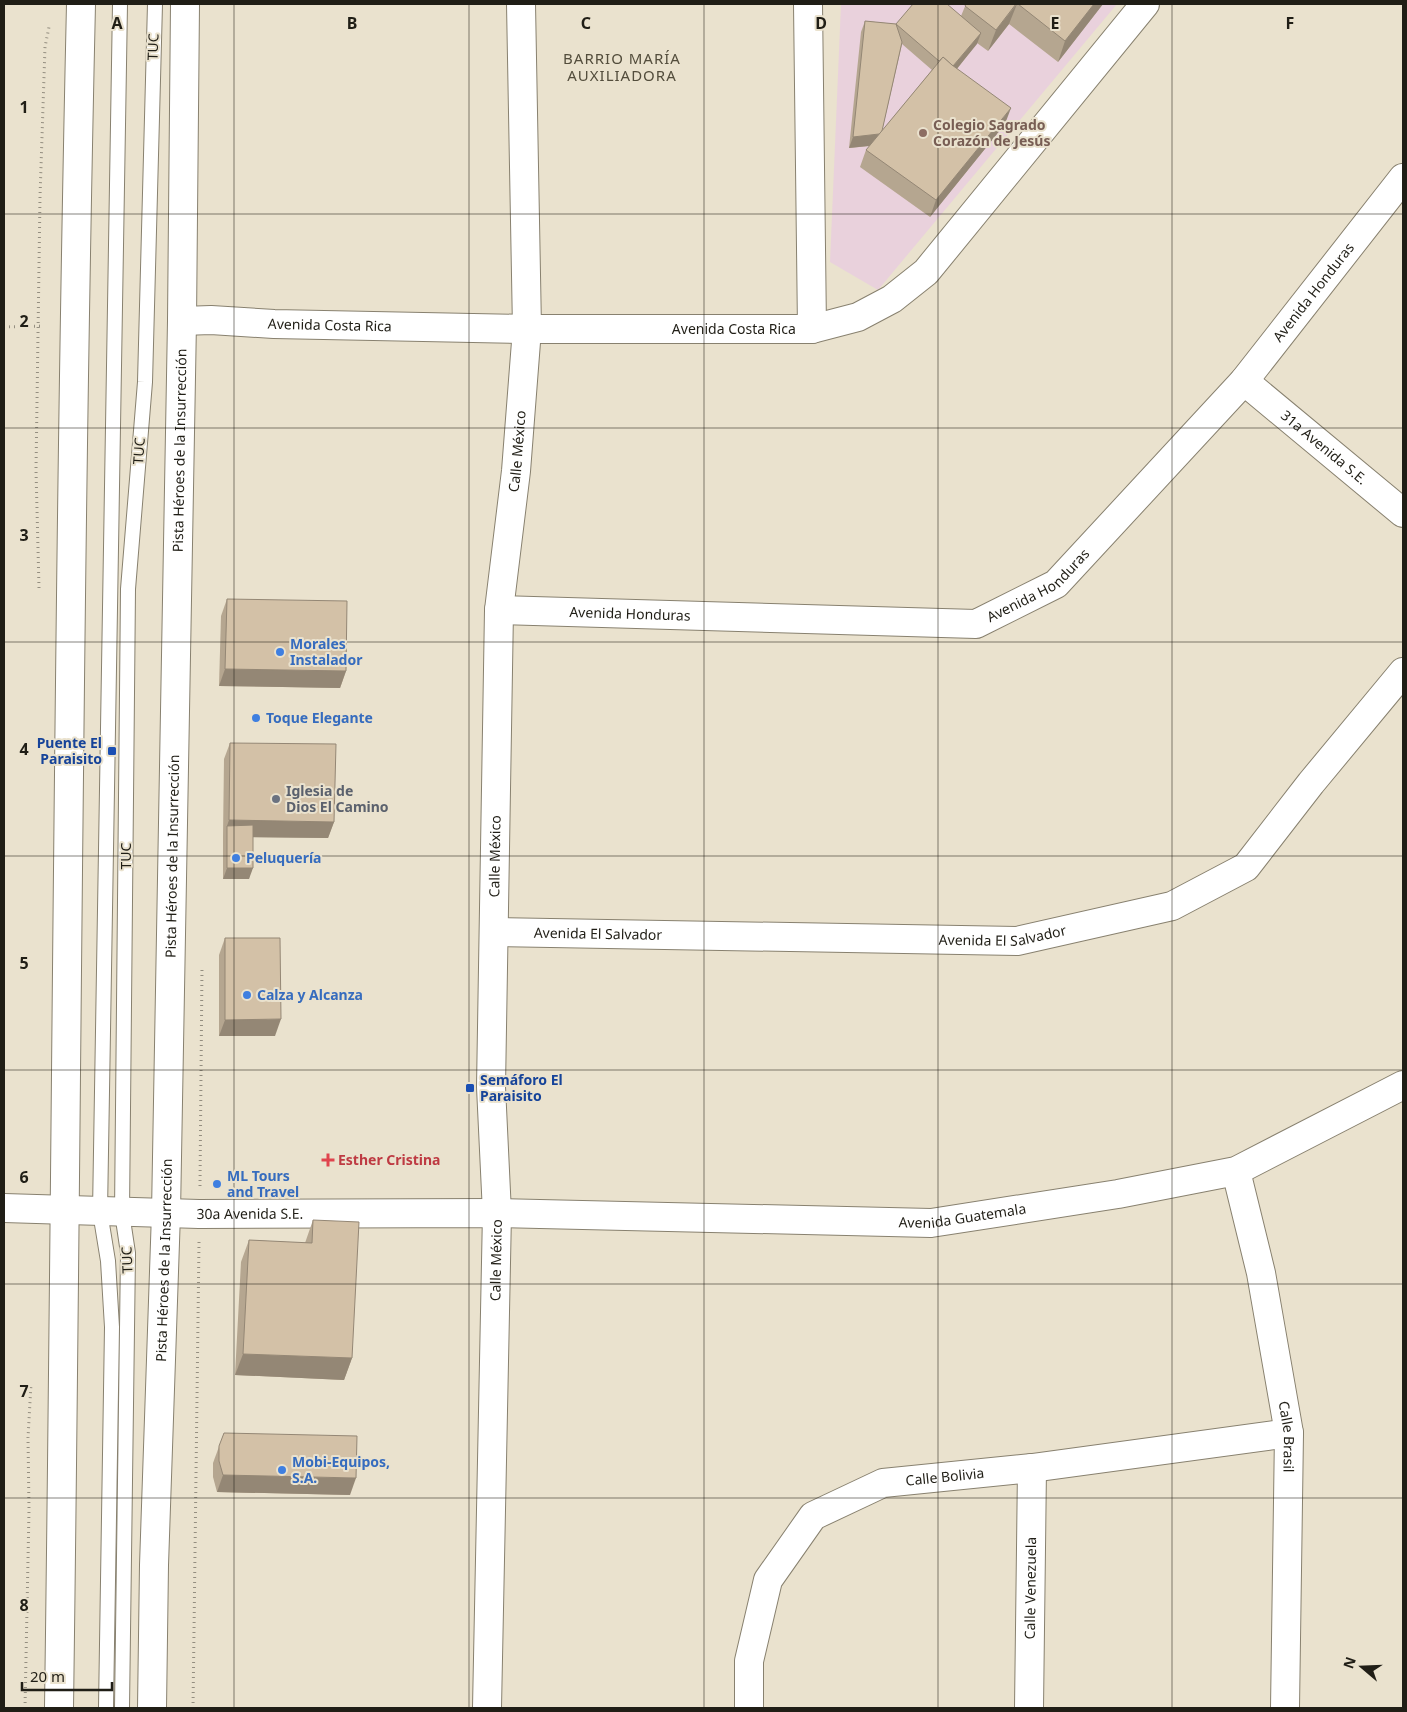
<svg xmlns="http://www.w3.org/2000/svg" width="1407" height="1712" font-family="'Noto Sans',sans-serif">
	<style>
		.education { fill: #e9d1dc }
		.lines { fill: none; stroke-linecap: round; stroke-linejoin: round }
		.lane-casing { stroke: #88816f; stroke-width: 16 }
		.street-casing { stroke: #88816f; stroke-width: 30 }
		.primary-casing { stroke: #88816f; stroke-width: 30 }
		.path { stroke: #948e80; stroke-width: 3; stroke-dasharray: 1 4; stroke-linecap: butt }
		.lane { stroke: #fff; stroke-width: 14 }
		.street { stroke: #fff; stroke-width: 28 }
		.primary { stroke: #fff; stroke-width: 28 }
		.wall { fill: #b5a690; fill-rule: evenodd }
		.shaded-wall { fill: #948775 }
		.building { fill: #d3c1a7; stroke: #948775 }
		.grid { fill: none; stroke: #201e16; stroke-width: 1; stroke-opacity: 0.55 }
		.education-dot { fill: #8d6e63; stroke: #eae2ce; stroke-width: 2 }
		.shop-dot { fill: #3f7fe0; stroke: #eae2ce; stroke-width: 2 }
		.transit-dot { fill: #1a4fb4; stroke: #eae2ce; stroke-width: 2 }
		.worship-dot { fill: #6b7280; stroke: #eae2ce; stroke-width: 2 }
		.health-dot { fill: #e0444e; stroke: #eae2ce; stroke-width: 2 }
		.labels { text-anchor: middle; stroke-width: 4; stroke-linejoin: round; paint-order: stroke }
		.street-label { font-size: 14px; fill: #201e16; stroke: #eae2ce }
		.education-label { font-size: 14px; font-weight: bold; fill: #785e54; stroke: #eae2ce; text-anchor: start }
		.shop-label { font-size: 14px; font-weight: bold; fill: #366cbe; stroke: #eae2ce; text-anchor: start }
		.transit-label { font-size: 14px; font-weight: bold; fill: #164399; stroke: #eae2ce; text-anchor: end }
		.worship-label { font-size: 14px; font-weight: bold; fill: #5b616d; stroke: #eae2ce; text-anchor: start }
		.health-label { font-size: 14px; font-weight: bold; fill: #be3a42; stroke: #eae2ce; text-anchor: start }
		.neighbourhood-label { font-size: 15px; letter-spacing: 1px; fill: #534d3c; stroke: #eae2ce }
		.grid-label { font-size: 16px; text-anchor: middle; font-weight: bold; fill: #201e16; stroke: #eae2ce; stroke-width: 4; stroke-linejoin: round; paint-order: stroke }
	</style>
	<rect width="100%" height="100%" fill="#eae2ce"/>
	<path class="education" d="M841 4H1117L878 290 830 262Z"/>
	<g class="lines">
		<defs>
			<g id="lane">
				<path d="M106 1708 112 1327 108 1261 100 1212 120 4"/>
				<path d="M122 1708 128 1253 122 1213 128 589 145 382 155 4"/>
			</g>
			<g id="street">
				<path d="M808 4 812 329"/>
				<path id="s1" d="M182 321 211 320 274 324 527 329H812L858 317 892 299 926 272 1145 4"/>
				<path id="s2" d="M1244 381 1403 513"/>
				<path id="s3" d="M499 610 976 624 1056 584 1244 381 1403 178"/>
				<path id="s4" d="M494 932 1017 941 1172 906 1246 867 1311 783 1403 672"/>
				<path id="s5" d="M1236 1171 1261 1273 1289 1433 1285 1708"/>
				<path id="s6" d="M4 1208 199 1214 497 1213 931 1223 1118 1194 1236 1171 1403 1085"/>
				<path id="s7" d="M487 1708 497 1213 491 1087 499 610 516 471 527 329 521 4"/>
				<path id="s8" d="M749 1708V1661L768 1580 813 1516 883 1483 1032 1468 1289 1433"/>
				<path id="s9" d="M1029 1708 1032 1468"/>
			</g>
			<g id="primary">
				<path d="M59 1708C67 1140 68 572 81 4"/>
				<path id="s10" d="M152 1708 154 1565 166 1213 182 321 185 4"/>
			</g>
		</defs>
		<use href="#lane" class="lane-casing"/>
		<use href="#street" class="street-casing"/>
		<use href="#primary" class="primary-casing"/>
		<g class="path">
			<path d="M4 327 44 326"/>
			<path d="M39 588 36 470 40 197 45 47 49 27"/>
			<path d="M200 1186 202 967"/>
			<path d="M25 1708 29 1510 28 1438 31 1384"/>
			<path d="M193 1708 199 1242"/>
		</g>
		<use href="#lane" class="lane"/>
		<use href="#street" class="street"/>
		<use href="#primary" class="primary"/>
	</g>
	<g class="wall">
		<path d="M966 4H1103L1058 62 1009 24 988 51 977 43 957 69 1005 124 930 217 860 167 866 150 870 146 849 148 861 32 865 21 896 24 961 16ZM902 44 932 70 882 131Z"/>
		<path d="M227 599 346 671 340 688 219 686 221 616Z"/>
		<path d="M230 743 334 822 328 838 253 837 249 879H223V837L224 759Z"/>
		<path d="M225 938 275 1036H219V955Z"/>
		<path d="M313 1220 352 1358 344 1380 235 1375 241 1262 249 1240 305 1243Z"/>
		<path d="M224 1433 350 1495 217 1492 213 1477V1463Z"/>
	</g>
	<g class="shaded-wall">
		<path d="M1017 4 1009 24 988 51 996 30Z"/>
		<path d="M1094 4H1103L1058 62 1065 41Z"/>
		<path d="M981 33 977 44 946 82 950 70Z"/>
		<path d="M1011 108 1005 124 930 217 936 200Z"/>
		<path d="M881 134 877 145 849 148 853 137Z"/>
		<path d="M225 669 346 671 340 688 219 686Z"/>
		<path d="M229 820 334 822 328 838 227 837V826Z"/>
		<path d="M227 868H253L249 879H223Z"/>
		<path d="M281 1019 275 1036H219L225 1020Z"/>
		<path d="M243 1354 352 1358 344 1380 235 1375Z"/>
		<path d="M223 1475 356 1478 350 1495 217 1492Z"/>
	</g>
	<g class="building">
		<path d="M913 4H947L981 33 953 66 943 57 939 61 896 24 902 42 882 131 879 134 853 137 865 21 896 24Z"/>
		<path d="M966 4H1016L996 30 965 6Z"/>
		<path d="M1018 4H1094L1065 41Z"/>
		<path d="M943 57 952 65 1011 108 936 200 866 150Z"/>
		<path d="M227 599 347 601 346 671 225 669Z"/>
		<path d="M230 743 336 744 334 822 229 820Z"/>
		<path d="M253 825V868H227V826Z"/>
		<path d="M225 938H280L281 1019 225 1020Z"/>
		<path d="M313 1220 359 1222 352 1358 243 1354 249 1240 312 1243Z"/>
		<path d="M224 1433 357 1436 356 1478 223 1475 219 1461V1446Z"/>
	</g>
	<path class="grid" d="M234 4V1708M469 4V1708M704 4V1708M938 4V1708M1172 4V1708M4 214H1403M4 428H1403M4 642H1403M4 856H1403M4 1070H1403M4 1284H1403M4 1498H1403"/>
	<circle class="education-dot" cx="923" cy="133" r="5"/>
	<g class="shop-dot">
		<circle cx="280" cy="652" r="5"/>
		<circle cx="256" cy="718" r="5"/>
		<circle cx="236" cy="858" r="5"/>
		<circle cx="247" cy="995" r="5"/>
		<circle cx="217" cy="1184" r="5"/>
		<circle cx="282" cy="1470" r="5"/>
	</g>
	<g class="transit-dot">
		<rect x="107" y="746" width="10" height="10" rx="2.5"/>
		<rect x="465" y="1083" width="10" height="10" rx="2.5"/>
	</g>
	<circle class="worship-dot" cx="276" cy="799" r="5"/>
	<path class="health-dot" d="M325.5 1152.5h5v5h5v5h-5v5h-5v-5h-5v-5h5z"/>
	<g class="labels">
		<g class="street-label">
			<text transform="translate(153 47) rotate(-88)" y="5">TUC</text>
			<text dy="5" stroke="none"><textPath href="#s3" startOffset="956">Avenida Honduras</textPath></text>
			<text dy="5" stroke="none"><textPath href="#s1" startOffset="148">Avenida Costa Rica</textPath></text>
			<text dy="5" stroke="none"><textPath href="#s1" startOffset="552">Avenida Costa Rica</textPath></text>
			<text dy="5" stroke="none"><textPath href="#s2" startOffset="104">31a Avenida S.E.</textPath></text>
			<text transform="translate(139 451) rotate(-86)" y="5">TUC</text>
			<text dy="5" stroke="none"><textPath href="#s10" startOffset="1258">Pista Héroes de la Insurrección</textPath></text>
			<text dy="5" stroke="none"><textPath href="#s7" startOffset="1258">Calle México</textPath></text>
			<text dy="5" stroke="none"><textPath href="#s3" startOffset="551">Avenida Honduras</textPath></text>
			<text dy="5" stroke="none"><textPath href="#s3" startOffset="131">Avenida Honduras</textPath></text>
			<text dy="5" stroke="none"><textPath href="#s7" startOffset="852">Calle México</textPath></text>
			<text transform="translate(126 856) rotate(-90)" y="5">TUC</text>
			<text dy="5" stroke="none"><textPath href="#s10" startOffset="852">Pista Héroes de la Insurrección</textPath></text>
			<text dy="5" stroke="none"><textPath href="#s4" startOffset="104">Avenida El Salvador</textPath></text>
			<text dy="5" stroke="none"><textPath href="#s4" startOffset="509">Avenida El Salvador</textPath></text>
			<text dy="5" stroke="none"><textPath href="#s6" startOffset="246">30a Avenida S.E.</textPath></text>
			<text dy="5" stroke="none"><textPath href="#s6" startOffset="959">Avenida Guatemala</textPath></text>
			<text transform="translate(127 1260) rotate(-92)" y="5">TUC</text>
			<text dy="5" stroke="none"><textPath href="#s7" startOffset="448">Calle México</textPath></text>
			<text dy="5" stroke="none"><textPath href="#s10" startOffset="448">Pista Héroes de la Insurrección</textPath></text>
			<text dy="5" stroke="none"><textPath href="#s5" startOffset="271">Calle Brasil</textPath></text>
			<text dy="5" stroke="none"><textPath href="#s8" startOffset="348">Calle Bolivia</textPath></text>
			<text dy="5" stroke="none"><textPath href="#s9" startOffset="120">Calle Venezuela</textPath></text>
		</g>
		<g class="education-label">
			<text x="933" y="130">Colegio Sagrado<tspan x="933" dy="16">Corazón de Jesús</tspan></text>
		</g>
		<g class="shop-label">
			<text x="290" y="649">Morales<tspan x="290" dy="16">Instalador</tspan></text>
			<text x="266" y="723">Toque Elegante</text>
			<text x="246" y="863">Peluquería</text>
			<text x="257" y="1000">Calza y Alcanza</text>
			<text x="227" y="1181">ML Tours<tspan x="227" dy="16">and Travel</tspan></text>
			<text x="292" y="1467">Mobi-Equipos,<tspan x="292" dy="16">S.A.</tspan></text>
		</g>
		<g class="transit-label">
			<text x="102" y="748">Puente El<tspan x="102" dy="16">Paraisito</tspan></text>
			<text x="480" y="1085" text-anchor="start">Semáforo El<tspan x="480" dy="16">Paraisito</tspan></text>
		</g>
		<g class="worship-label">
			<text x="286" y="796">Iglesia de<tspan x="286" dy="16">Dios El Camino</tspan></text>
		</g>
		<g class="health-label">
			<text x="338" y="1165">Esther Cristina</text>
		</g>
		<g class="neighbourhood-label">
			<text x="622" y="64">BARRIO MARÍA<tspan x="622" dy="17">AUXILIADORA</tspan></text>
		</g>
	</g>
	<g class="grid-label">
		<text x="117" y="29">A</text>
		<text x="352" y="29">B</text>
		<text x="586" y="29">C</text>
		<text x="821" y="29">D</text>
		<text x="1055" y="29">E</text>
		<text x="1290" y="29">F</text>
		<text x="24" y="113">1</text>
		<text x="24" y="327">2</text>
		<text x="24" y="541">3</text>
		<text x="24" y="755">4</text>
		<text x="24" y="969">5</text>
		<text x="24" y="1183">6</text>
		<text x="24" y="1397">7</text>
		<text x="24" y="1611">8</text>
	</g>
	<rect width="1407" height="1712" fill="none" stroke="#201e16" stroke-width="10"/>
	<g transform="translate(1362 1667) rotate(289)" stroke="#eae2ce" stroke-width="4" paint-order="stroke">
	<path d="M0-4L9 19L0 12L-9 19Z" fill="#201e16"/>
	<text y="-8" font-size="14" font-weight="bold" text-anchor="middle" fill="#201e16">N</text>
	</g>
	<path d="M22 1682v8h90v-8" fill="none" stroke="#201e16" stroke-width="2.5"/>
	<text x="30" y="1682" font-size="15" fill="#201e16" stroke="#eae2ce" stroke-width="4" paint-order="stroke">20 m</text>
</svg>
